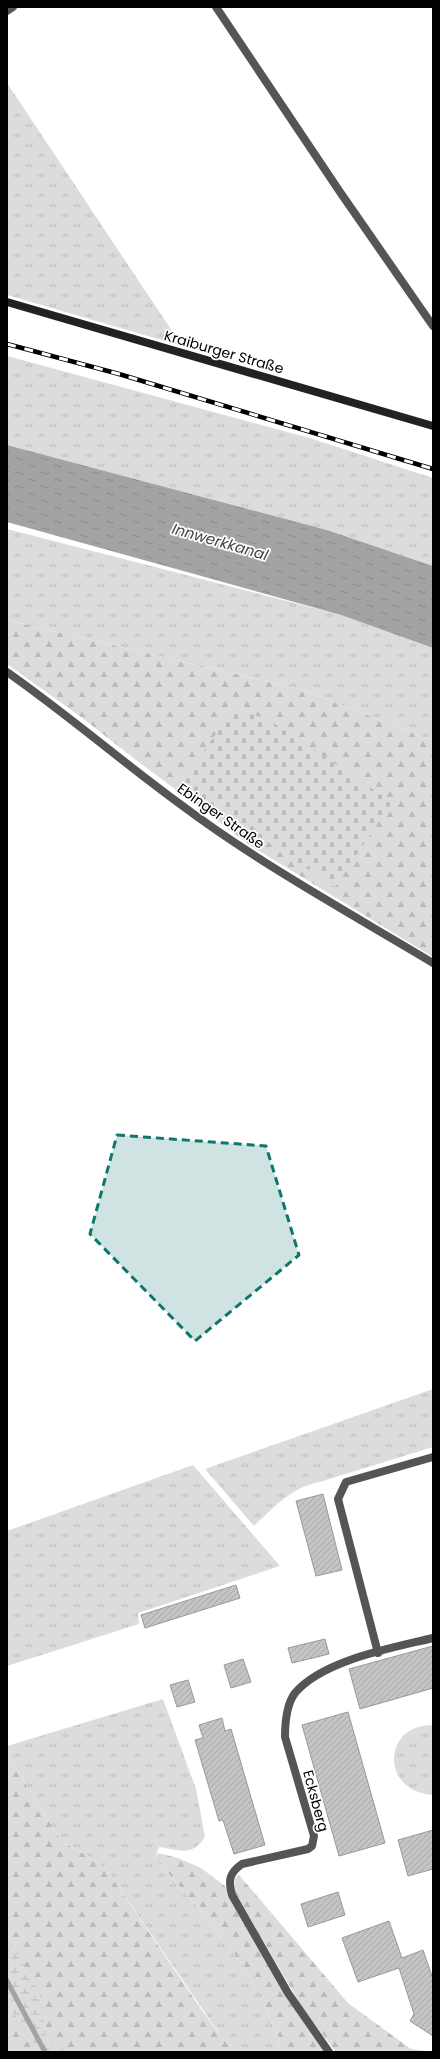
<svg xmlns="http://www.w3.org/2000/svg" width="440" height="2059" font-family="Poppins,sans-serif">
	<style>
		.grass { fill: url(#grass-tufts) }
		.forest { fill: url(#forest-firs); fill-rule: evenodd }
		.wetland { fill: url(#wetland-marsh) }
		.cemetery { fill: url(#cemetery-stones) }
		.water { fill: url(#water-ripples) }
		.lines { fill: none; stroke-linecap: round; stroke-linejoin: round }
		.stream { stroke: #a3a3a3; stroke-width: 5 }
		.building { fill: url(#building-hatch); stroke: #999 }
		.street { stroke: #555; stroke-width: 8 }
		.secondary { stroke: #222; stroke-width: 8 }
		.rail-casing { stroke: #000; stroke-width: 4.5 }
		.rail { stroke: #fff; stroke-width: 3; stroke-dasharray: 9; stroke-linecap: butt }
		.marked { fill: #0f766e; fill-opacity: 0.2; stroke: #0f766e; stroke-width: 3; stroke-dasharray: 8 5; stroke-linejoin: round }
		.labels { text-anchor: middle; stroke-width: 3.5; stroke-linejoin: round; paint-order: stroke }
		.street-label { font-size: 14px; fill: #000; stroke: #fff }
		.water-label { font-size: 15px; font-style: italic; fill: #444; stroke: #fff }
	</style>
	<defs>
		<pattern id="grass-tufts" width="24" height="20" patternUnits="userSpaceOnUse"><rect width="24" height="20" fill="#dcdcdc"/><path d="M3 7l-1-3M5 7V3M7 7l1-3M15 17l-1-3M17 17v-4M19 17l1-3" fill="none" stroke="#bbb"/></pattern>
		<pattern id="forest-firs" width="22" height="20" patternUnits="userSpaceOnUse"><rect width="22" height="20" fill="#dcdcdc"/><path d="M5 1l3.5 6h-7zM16 11l3.5 6h-7z" fill="#bbb"/></pattern>
		<pattern id="wetland-marsh" width="20" height="14" patternUnits="userSpaceOnUse"><rect width="20" height="14" fill="#dcdcdc"/><path d="M1 5h8M5 5V1M11 12h8M15 12V8" fill="none" stroke="#bbb"/></pattern>
		<pattern id="cemetery-stones" width="16" height="16" patternUnits="userSpaceOnUse"><rect width="16" height="16" fill="#dcdcdc"/><path d="M2 7V4a2 2 0 0 1 4 0v3zM10 15v-3a2 2 0 0 1 4 0v3z" fill="#bbb"/></pattern>
		<pattern id="water-ripples" width="26" height="14" patternUnits="userSpaceOnUse"><rect width="26" height="14" fill="#a3a3a3"/><path d="M2 4q2-2 4 0t4 0M15 11q2-2 4 0t4 0" fill="none" stroke="#8b8b8b"/></pattern>
		<pattern id="building-hatch" width="6" height="6" patternUnits="userSpaceOnUse"><rect width="6" height="6" fill="#c4c4c4"/><path d="M-1 1l2-2M0 6l6-6M5 7l2-2" fill="none" stroke="#a7a7a7"/></pattern>
	</defs>
	<rect width="100%" height="100%" fill="#fff"/>
	<g class="grass">
		<path d="M7 83 182 346 7 295Z"/>
		<path d="M7 356 313 439 433 478V566L327 530 7 445Z"/>
		<path d="M7 529 341 615 433 648V741L303 690 7 620Z"/>
		<path d="M433 1389V1447L323 1481C292 1487 276 1505 254 1526L205 1469Z"/>
		<path d="M193 1465 280 1566 138 1613 139 1624 7 1666V1531Z"/>
		<path d="M163 1699 196 1789 205 1837C192 1857 180 1850 159 1847L155 1858 201 1911 242 1964 264 2004 279 2039 277 2052H239L223 2039 107 1870 88 1856 62 1842 7 1754V1746Z"/>
		<path d="M433 1725V1795C379 1791 383 1724 433 1725Z"/>
	</g>
	<g class="forest">
		<path d="M7 620 303 690 433 741V957L251 846 140 763 81 717 7 664ZM183 781 391 802 335 886 210 804Z"/>
		<path d="M7 1754 62 1842 88 1856 107 1870 201 2009 223 2039 239 2052H7Z"/>
		<path d="M158 1853 178 1858 201 1868 225 1886 285 1995 325 2052H277L279 2039 264 2004 242 1964 201 1911 155 1858Z"/>
		<path d="M239 1875 348 2003 411 2049 433 2052H336L304 2010 234 1892 235 1879Z"/>
	</g>
	<path class="wetland" d="M7 1936 40 1994 46 2038 67 2052H35L34 2043 21 2026 7 2004Z"/>
	<path class="cemetery" d="M234 708 269 720 392 802 335 887 210 804 183 781Z"/>
	<path class="water" d="M7 445 327 530 433 566V648L341 615 7 522Z"/>
	<g class="lines">
		<path class="stream" d="M7 1981 45 2052"/>
	</g>
	<g class="building">
		<path d="M323 1494 342 1570 316 1576 296 1501Z"/>
		<path d="M236 1585 240 1598 145 1628 141 1615Z"/>
		<path d="M325 1639 329 1654 292 1663 288 1648Z"/>
		<path d="M433 1646V1688L360 1709 349 1669Z"/>
		<path d="M243 1659 251 1682 231 1688 224 1665Z"/>
		<path d="M188 1680 195 1702 177 1707 170 1685Z"/>
		<path d="M348 1712 385 1843 339 1856 302 1725Z"/>
		<path d="M222 1718 225 1731 231 1729 265 1845 234 1854 223 1820 219 1821 195 1740 203 1738 199 1725Z"/>
		<path d="M433 1830V1869L408 1876 398 1840Z"/>
		<path d="M338 1892 345 1915 308 1927 301 1904Z"/>
		<path d="M389 1921 402 1958 423 1950 433 1979V2036L410 2021 414 2014 399 1968 358 1982 342 1938Z"/>
	</g>
	<g class="lines">
		<g class="street">
			<path d="M216 7 340 192 433 326"/>
			<path d="M7 11 13 7"/>
			<path d="M7 672C67 714 121 761 180 804 260 864 348 912 433 963"/>
			<path d="M378 1653 338 1499 346 1482 433 1457"/>
			<path d="M329 2052 288 1993 232 1895C228 1881 229 1873 242 1864L308 1849 312 1846 314 1836 285 1737C285 1723 286 1705 295 1693 323 1660 392 1648 433 1638"/>
		</g>
		<path class="secondary" d="M7 302 433 426"/>
		<defs>
			<path id="rail" d="M7 344 119 374 433 469"/>
		</defs>
		<use href="#rail" class="rail-casing"/>
		<use href="#rail" class="rail"/>
	</g>
	<path class="marked" d="M117 1135 266 1146 299 1255 195 1341 90 1234Z"/>
	<g class="labels">
		<g class="street-label">
			<text transform="translate(224 352) rotate(16)" y="5">Kraiburger Straße</text>
			<text transform="translate(221 816) rotate(35)" y="5">Ebinger Straße</text>
			<text transform="translate(316 1801) rotate(75)" y="5">Ecksberg</text>
		</g>
		<g class="water-label">
			<text transform="translate(220 542) rotate(16)" y="5">Innwerkkanal</text>
		</g>
	</g>
	<rect width="440" height="2059" fill="none" stroke="#000000" stroke-width="16"/>
</svg>
